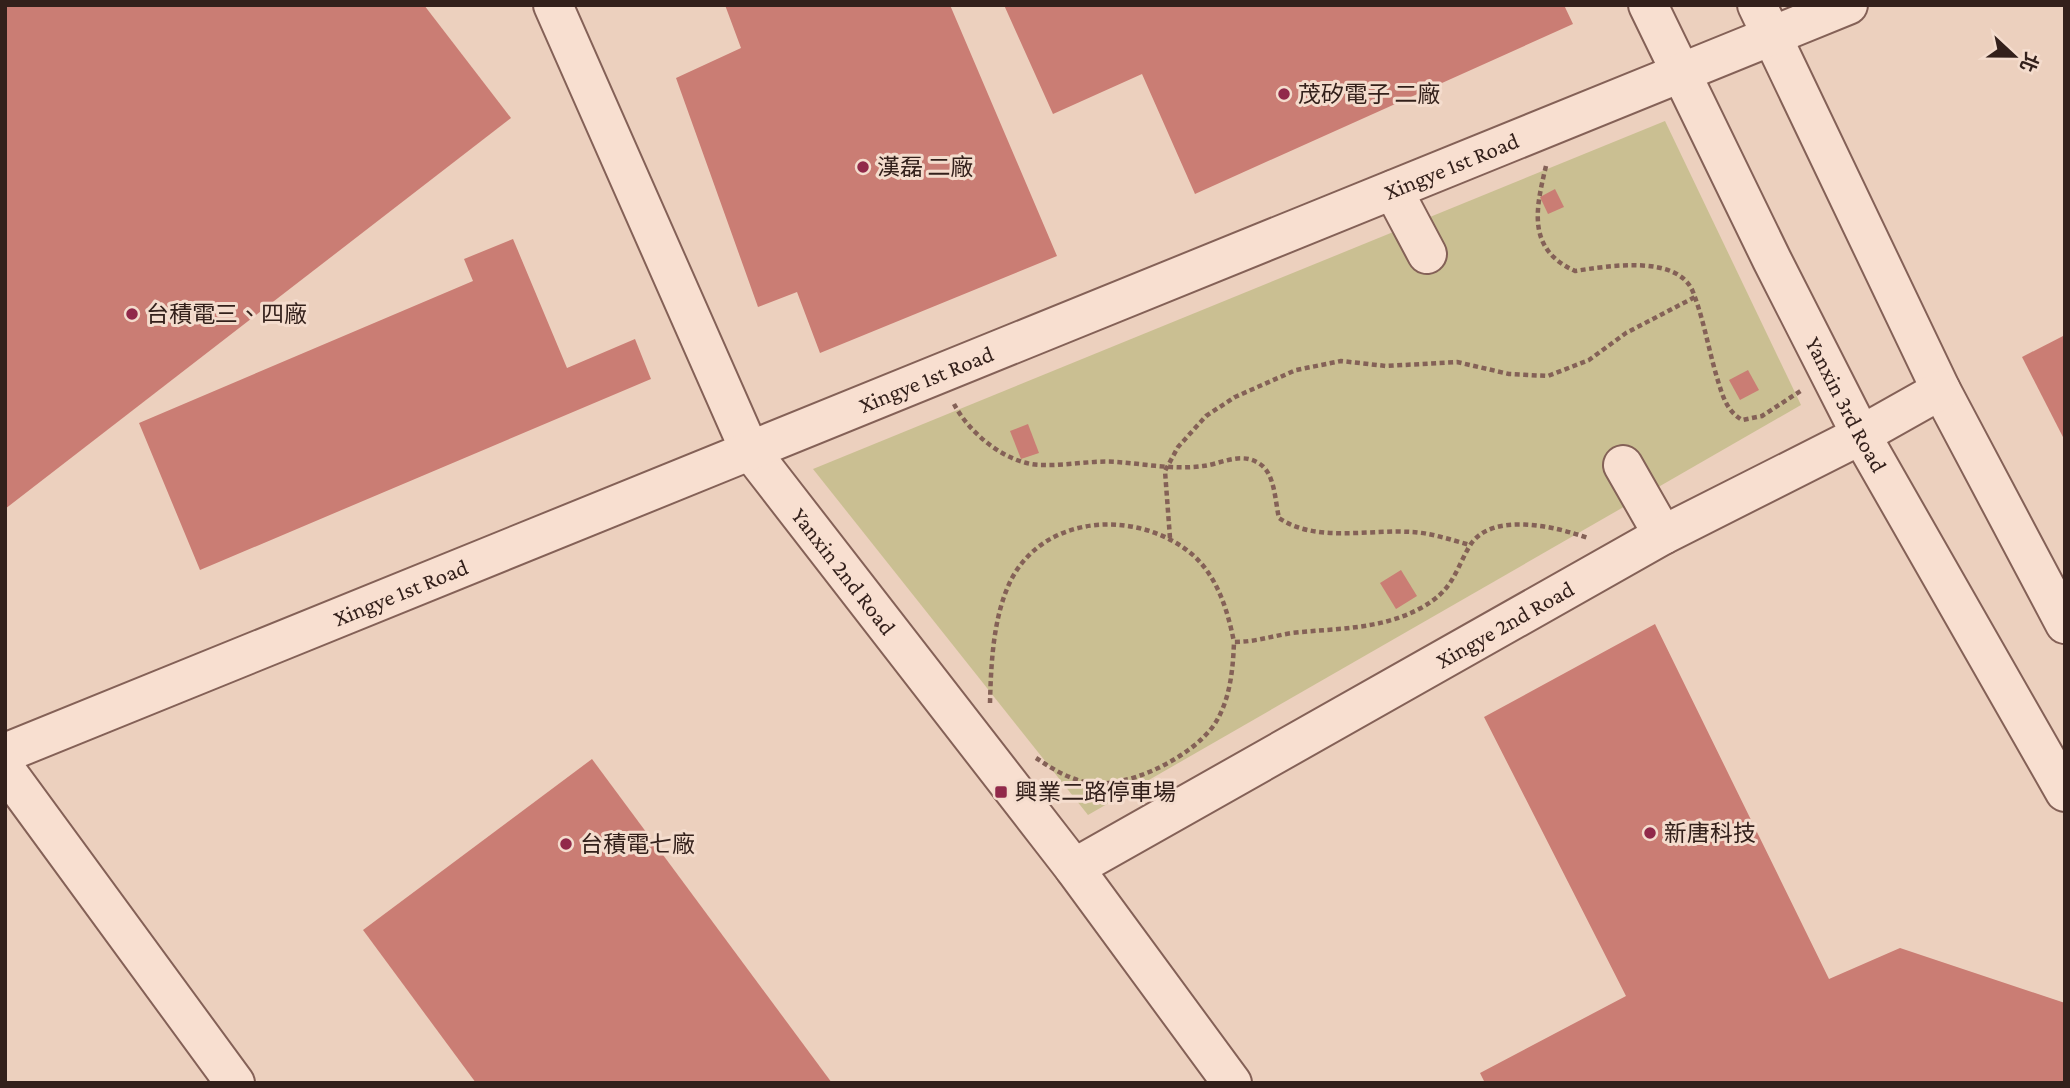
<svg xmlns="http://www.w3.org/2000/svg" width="2070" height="1088" font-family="'Crimson Pro','Noto Sans TC',serif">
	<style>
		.green { fill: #cabf92 }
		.building { fill: #ca7d74 }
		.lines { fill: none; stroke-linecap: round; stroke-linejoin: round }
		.minor-casing { stroke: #846157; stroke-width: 42 }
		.path { stroke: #846157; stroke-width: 4.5; stroke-dasharray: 5 3.5; stroke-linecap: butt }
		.minor { stroke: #f8dfd0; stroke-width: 38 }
		.poi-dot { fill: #91294a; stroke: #f4dccd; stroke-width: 2.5 }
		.labels { text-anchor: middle; stroke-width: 6; stroke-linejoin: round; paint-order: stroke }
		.poi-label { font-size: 23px; fill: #33201b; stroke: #f4dccd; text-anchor: start }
		.street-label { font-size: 23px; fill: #33201b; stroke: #f4dccd }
	</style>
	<rect width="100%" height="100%" fill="#ecd0be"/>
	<path class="green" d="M1665 121 1801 405 1088 815 813 469Z"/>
	<g class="building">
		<path d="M5 5H424L511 118 5 509Z"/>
		<path d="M725 5H950L1057 256 820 353 797 292 758 307 676 78 741 48Z"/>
		<path d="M1004 5H1564L1573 24 1195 194 1142 74 1053 114Z"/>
		<path d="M1555 189 1564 207 1548 214 1540 197Z"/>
		<path d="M513 239 567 368 635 339 651 379 200 570 139 423 473 281 464 259Z"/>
		<path d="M2065 335V441L2022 357Z"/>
		<path d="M1748 370 1759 390 1740 400 1729 380Z"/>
		<path d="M1028 424 1039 453 1021 459 1010 431Z"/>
		<path d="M1401 570 1417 596 1396 609 1380 583Z"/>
		<path d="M1655 624 1829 979 1900 948 2065 1003V1083H1485L1480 1073 1626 996 1484 717Z"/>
		<path d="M592 759 832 1083H476L363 930Z"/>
	</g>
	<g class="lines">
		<defs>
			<g id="minor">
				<path id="s1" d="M553 5 749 449 1074 868 1232 1083"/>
				<path id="s2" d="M1648 5 1772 260 1861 435 2065 792"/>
				<path d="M1757 5 1941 390 2065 624"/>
				<path d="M1393 190 1427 254"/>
				<path d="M1623 465 1663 535"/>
				<path id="s3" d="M5 753 1848 5"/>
				<path d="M5 769 235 1083"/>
				<path id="s4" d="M1074 868 1663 535 1861 435 1941 390"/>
			</g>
		</defs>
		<use href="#minor" class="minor-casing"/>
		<g class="path">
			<path d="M1546 166C1536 208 1526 249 1575 271 1608 266 1678 254 1693 292 1704 320 1709 352 1718 381 1723 397 1727 411 1742 420L1762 416 1802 390"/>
			<path d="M954 404C969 433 1007 465 1042 465 1067 466 1092 460 1117 462 1145 464 1175 470 1203 466 1221 464 1241 451 1260 464 1275 474 1275 501 1279 518 1315 543 1370 529 1412 532 1431 533 1452 540 1470 545"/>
			<path d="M1170 538 1165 471 1178 447 1206 416 1235 397 1296 370 1341 361 1386 366 1457 362 1509 374 1548 376 1589 360 1626 333 1695 297"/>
			<path d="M990 703C991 664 993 618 1010 582 1044 512 1141 509 1194 556 1218 578 1228 612 1234 642"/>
			<path d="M1036 758C1051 768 1067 778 1085 782 1124 791 1191 758 1214 725 1230 701 1233 670 1234 642 1255 642 1272 636 1292 633 1337 628 1380 630 1421 608 1452 591 1454 574 1469 547 1490 510 1557 527 1588 538"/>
		</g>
		<use href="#minor" class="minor"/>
	</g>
	<g class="poi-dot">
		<circle cx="1284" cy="94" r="7"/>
		<circle cx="863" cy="167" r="7"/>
		<circle cx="132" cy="314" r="7"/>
		<rect x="994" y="785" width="14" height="14" rx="3.5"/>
		<circle cx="1650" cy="833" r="7"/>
		<circle cx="566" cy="844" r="7"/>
	</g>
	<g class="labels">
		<g class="poi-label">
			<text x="1298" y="102">茂矽電子 二廠</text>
			<text x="877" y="175">漢磊 二廠</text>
			<text x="146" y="322">台積電三、四廠</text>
			<text x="1015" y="800">興業二路停車場</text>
			<text x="1664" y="841">新唐科技</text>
			<text x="580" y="852">台積電七廠</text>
		</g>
		<g class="street-label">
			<text dy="8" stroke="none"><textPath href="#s3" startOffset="1561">Xingye 1st Road</textPath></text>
			<text dy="8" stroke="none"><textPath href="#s3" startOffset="994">Xingye 1st Road</textPath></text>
			<text dy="8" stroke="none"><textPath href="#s2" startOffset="446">Yanxin 3rd Road</textPath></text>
			<text dy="8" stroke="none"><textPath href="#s1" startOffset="640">Yanxin 2nd Road</textPath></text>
			<text dy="8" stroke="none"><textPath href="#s3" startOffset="427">Xingye 1st Road</textPath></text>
			<text dy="8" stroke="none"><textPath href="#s4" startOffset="495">Xingye 2nd Road</textPath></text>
		</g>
	</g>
	<rect width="2070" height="1088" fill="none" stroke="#33201b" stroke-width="14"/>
	<g transform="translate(2014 56) rotate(112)" stroke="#f4dccd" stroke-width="5" paint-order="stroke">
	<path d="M0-5L12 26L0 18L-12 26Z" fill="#33201b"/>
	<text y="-10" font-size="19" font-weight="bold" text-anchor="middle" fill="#33201b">北</text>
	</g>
</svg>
